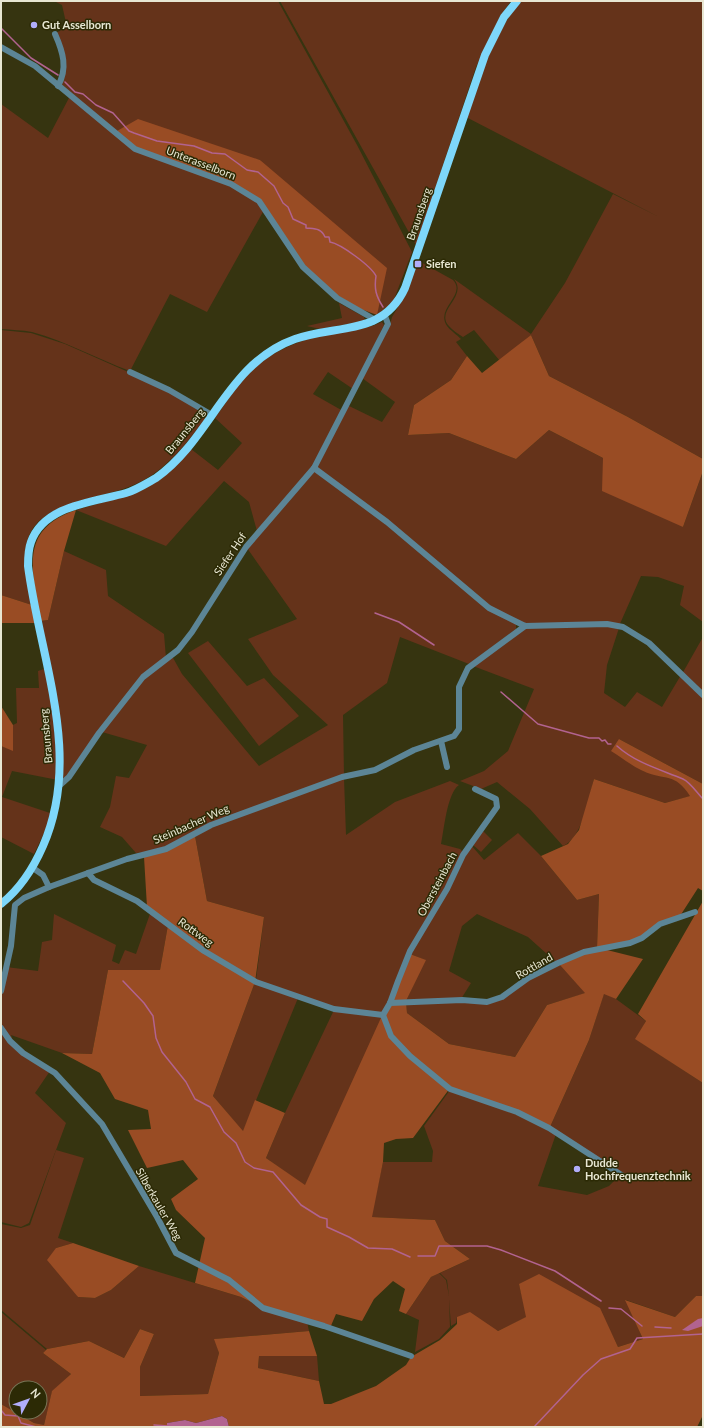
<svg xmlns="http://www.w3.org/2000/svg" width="704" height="1428" font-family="Lato,sans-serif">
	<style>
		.green { fill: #65331a; fill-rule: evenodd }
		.forest { fill: #994c24 }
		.water { fill: #b26390 }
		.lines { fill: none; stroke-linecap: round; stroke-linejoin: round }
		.stream { stroke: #b26390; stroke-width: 1.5 }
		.minor { stroke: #5c8596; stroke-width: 6 }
		.major { stroke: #7ed7fa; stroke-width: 8 }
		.poi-dot { fill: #b1adfa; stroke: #2c2a05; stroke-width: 1.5 }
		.labels { text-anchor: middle; stroke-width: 3; stroke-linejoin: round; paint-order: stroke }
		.poi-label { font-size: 11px; font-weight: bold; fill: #e8e7d3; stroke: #2c2a05; text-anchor: start }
		.street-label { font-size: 11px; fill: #e8e7d3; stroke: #2c2a05 }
	</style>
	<rect width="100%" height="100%" fill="#363410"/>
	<g class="green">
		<path d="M54 1H278L357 145 412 252 393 302 377 315 260 160 117 131 60 85 64 77 56 33 67 27 62 5Z"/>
		<path d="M280 1H511L501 15 476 67 416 245Z"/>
		<path d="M520 1H703V459L628 417 549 376 531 335 500 361 474 330 463 337C458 334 452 330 448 325 436 309 468 297 454 279L531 334 565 283 613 194 659 217 466 117C480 76 493 36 520 1Z"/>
		<path d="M70 96 135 150 231 185 258 202 264 210 207 312 170 294 130 371C97 359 66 341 32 332 22 330 11 330 1 329V104L48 138Z"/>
		<path d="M417 260 453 280C467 295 435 308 447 326 450 330 457 335 461 339L456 342 467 356 451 380 414 405 408 435 449 433 516 459 549 430 603 458 683 527 703 471V622L680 605 684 586 658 577 641 576 619 626 526 625 489 607 315 468 347 405 382 422 395 402 362 378 390 325 392 317 409 289Z"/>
		<path d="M339 303 364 317 365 321 320 329 307 326 342 318Z"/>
		<path d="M382 322 384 325 353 389 328 372 313 394 343 411 313 468 257 531 249 502 224 481 166 546 76 510 129 495 191 449 218 470 242 443 215 418C226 403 236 387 248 374 267 354 294 342 320 336 341 331 363 331 382 322Z"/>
		<path d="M1 330 31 333 65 344 169 390 208 415C189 440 170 466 142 481 127 489 110 493 93 497 23 515 17 537 32 605L1 595Z"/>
		<path d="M314 471 348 493 489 610 516 624V629L469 664 400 637 387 683 343 715 344 776C303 790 262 806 222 824 195 835 165 851 136 853L122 837 100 827 110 807 116 776 129 778 147 745 102 732 144 678 172 656 182 674 259 766 328 725 273 675 248 639 297 619 247 548Z"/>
		<path d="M64 551 106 570 108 596 164 634 166 658 142 676 65 778 63 779 42 621 48 620Z"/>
		<path d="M607 625 619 628 607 665 604 693 625 707 637 692 662 707 681 675 703 696V784L619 739 643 771 672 778 681 783 691 796 665 803 594 779C589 797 582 839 563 846L530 809 497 782 481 789 460 781 484 771 508 751 534 689 473 666 526 628Z"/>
		<path d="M703 637V694L682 674Z"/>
		<path d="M208 641 247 686 264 678 299 716 259 746 188 653Z"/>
		<path d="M47 668 54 719 58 780 12 771 2 797 53 814 34 854 1 837V746L13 750V725L17 723 16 688H39L38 671Z"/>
		<path d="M344 778 346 835 395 802 450 781 459 785C447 793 444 830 441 844L460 849 463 852 457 866 410 951 382 1014 350 1012 256 980 264 917 207 901 195 836 212 826Z"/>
		<path d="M483 831 492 840 481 852 473 845Z"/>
		<path d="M518 833 541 856 577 900 599 894 597 948 557 963 528 937 477 914 462 926 449 971 471 983 461 999 406 1001 425 960 410 954 471 845 484 860Z"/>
		<path d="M151 911 168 925 160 970H108L92 1054 62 1053 11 1035 14 1044 1 1024V998L6 967 38 971 42 942 52 940 54 914 116 945 112 961 119 964 125 950 136 954Z"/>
		<path d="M559 964 586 993 547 1005 515 1057 449 1044 407 1013 406 1002H487Z"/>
		<path d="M255 982 298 998 243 1132 213 1096Z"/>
		<path d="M604 993 616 999 646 1021 636 1039 703 1083V1296H696L675 1317 626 1300 643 1339 618 1347 599 1308 519 1284 527 1317 498 1331 457 1317 456 1323 451 1326 449 1299 450 1327 439 1339 415 1352 419 1320 406 1314 431 1277 439 1273 446 1280 449 1296 447 1280 440 1273 470 1259 445 1241 435 1220 371 1217 383 1162H432L433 1151 424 1126 450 1090 517 1113 556 1134 538 1186 587 1195 609 1186 620 1175 550 1127 589 1040Z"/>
		<path d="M334 1010 383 1016 305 1186 266 1158 285 1113Z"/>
		<path d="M1 1030 10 1042 50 1071 35 1093 66 1123 29 1223 21 1227 1 1222Z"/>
		<path d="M56 1150 84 1158 58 1238 73 1243 56 1248 78 1297 95 1298 111 1290 139 1266 241 1297 259 1306 307 1322 309 1331 215 1339 219 1353 208 1394 140 1396V1367L154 1334 140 1329 124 1358 89 1341 47 1349 1 1310V1224L21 1228 30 1225Z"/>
		<path d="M1 1312 46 1350 43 1353 71 1374 52 1392 44 1425 34 1423 1 1404ZM16 1388H40V1412H16Z"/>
		<path d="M259 1356H317L319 1381 258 1368Z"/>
	</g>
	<g class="forest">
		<path d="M138 119 260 160 387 268 377 315 358 308 337 295 304 266 260 200 232 183 136 148 117 131Z"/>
		<path d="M531 335 549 376 628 417 703 459V471L683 527 602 491 603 458 549 430 516 459 449 433 408 435 414 405 451 380 467 356 482 373Z"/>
		<path d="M76 510 64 551 48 620 41 621C33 572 17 530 76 510Z"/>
		<path d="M1 595 32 605 37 623H1Z"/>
		<path d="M1 706 13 725V751L1 746Z"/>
		<path d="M619 739 703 784V891L698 888 680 916 630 942 597 948 599 894 577 900 541 856 568 844 579 830 594 779 665 803 690 796C675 772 665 781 643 771 632 766 621 757 611 751Z"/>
		<path d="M195 836 207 901 264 917 255 982 213 1096 243 1131 255 1100 285 1113 266 1158 305 1185 410 954 426 960 406 1001 407 1013 449 1044 515 1057 547 1005 585 993 559 964 585 953 603 949 643 959 616 999 604 994 589 1040 550 1127 450 1088 413 1138 396 1139 384 1143 383 1162 372 1217 435 1220 445 1241 470 1259 431 1277 406 1314 399 1311 405 1289 393 1281 374 1299 362 1321 336 1314 330 1328 263 1308 241 1297 195 1283 205 1238 176 1210 171 1199 198 1179 183 1160 147 1168 128 1130 151 1129 148 1110 115 1099 100 1073 62 1053 92 1054 108 970H160L168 925 147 907 144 857Z"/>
		<path d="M703 901V1083L635 1039 646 1021 638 1014Z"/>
		<path d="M73 1243 139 1266 111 1290 95 1298 78 1297 47 1260 56 1248Z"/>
		<path d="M539 1274 600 1308 618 1347 643 1339 625 1300 675 1317 696 1296H703V1415L697 1427H229L227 1419 222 1416 196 1423 185 1420 167 1423V1427H1V1404L34 1423 44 1425 52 1391 71 1374 43 1353 47 1349 89 1341 124 1358 140 1329 154 1334 140 1367V1396L208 1394 219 1353 214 1339 309 1331 317 1356H259L258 1368 319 1381 324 1404H331L376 1386 406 1365 411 1357 440 1340 457 1324V1317L470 1312 498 1331 526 1317 519 1284Z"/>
	</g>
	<g class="water">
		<path d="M703 1318V1326L688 1331 682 1330 698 1319Z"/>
		<path d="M222 1416 227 1419 229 1427H167V1423L185 1420 196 1423Z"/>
	</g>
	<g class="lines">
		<g class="stream">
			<path d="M1 28 31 58 58 75"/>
			<path d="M65 82 75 92 83 94 96 105 113 113 129 131 134 133 157 141 194 146 212 153 225 154 247 170 258 172 274 186 283 203 288 207 293 219 306 225V228C315 229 321 228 325 237H329L330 242C341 244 371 266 376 276 374 289 376 296 383 307"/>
			<path d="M375 613 399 622 434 645"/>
			<path d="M501 692 538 724 589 738H599L602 741 605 740 608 744H611"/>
			<path d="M617 746C636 763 659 769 683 779 690 782 698 794 703 799"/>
			<path d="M123 981 144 1003 153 1016 156 1038 162 1052 186 1082 195 1099 210 1107 224 1132 236 1143 245 1162 254 1168 273 1172 301 1205 320 1217 327 1219V1227L349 1237 368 1248 392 1249 410 1257"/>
			<path d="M418 1256H435L439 1246H487L501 1250 555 1271 601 1301"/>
			<path d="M609 1308 621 1309 642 1326"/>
			<path d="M655 1327 671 1328"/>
			<path d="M1 1410 5 1415 18 1416 21 1423 36 1427"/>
			<path d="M154 1425 168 1426"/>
			<path d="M123 1427H126"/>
			<path d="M534 1427 583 1375 601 1359 630 1349 637 1338 703 1334"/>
		</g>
		<g class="minor">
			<path d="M55 34C63 52 68 68 58 86"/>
			<path d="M1 47 35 66 135 149 231 184 259 201 303 267 337 298 372 318 373 322"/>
			<path d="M130 372 169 390 212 415"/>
			<path d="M314 468 387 522 489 608 525 626 607 624 623 627 649 643 703 695"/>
			<path d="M441 741 447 767"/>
			<path d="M59 786 69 777 99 733 143 677 178 650 192 632 246 547 314 468 388 324 385 316"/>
			<path d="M33 868 43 875 49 887"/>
			<path d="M88 873 94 880 137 901 204 951 256 982 334 1009 383 1015"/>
			<path d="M1 991 11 946 15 905 24 898 49 887 127 859 166 849 211 825 342 777 375 770 414 750 454 736 459 729V687L468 668 525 626"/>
			<path d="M390 1003 462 1000 487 1002 502 997 528 978 558 963 584 952 630 943 642 938 660 924 695 912"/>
			<path d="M383 1015 391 1036 410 1056 450 1089 517 1112 549 1128 623 1176"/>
			<path d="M383 1015 390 1003 398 981 410 951 447 889 463 855 497 807 496 799 475 789"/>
			<path d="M1 1028 10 1041 23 1053 55 1073 102 1124 157 1217 176 1253 229 1280 263 1308 324 1326 411 1356"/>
		</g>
		<path class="major" d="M1 904C21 888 33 869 43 846 83 755 40 659 28 566 28 558 28 550 31 542 44 505 94 502 126 493 136 490 147 483 156 478 212 438 227 363 295 339 338 324 383 336 405 288L485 55 504 17 517 1"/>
	</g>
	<g class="poi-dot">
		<circle cx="34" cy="25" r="4"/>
		<rect x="414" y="260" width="8" height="8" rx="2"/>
		<circle cx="577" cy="1169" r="4"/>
	</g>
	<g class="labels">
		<g class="poi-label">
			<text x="42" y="29">Gut Asselborn</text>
			<text x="426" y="268">Siefen</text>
			<text x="585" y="1167">Dudde<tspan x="585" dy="13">Hochfrequenztechnik</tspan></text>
		</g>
		<g class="street-label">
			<text transform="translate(201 163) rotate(21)" y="4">Unterasselborn</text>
			<text transform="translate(419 214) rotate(-71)" y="4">Braunsberg</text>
			<text transform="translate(185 431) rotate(-51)" y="4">Braunsberg</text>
			<text transform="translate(230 554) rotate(-56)" y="4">Siefer Hof</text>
			<text transform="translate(46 736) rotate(-95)" y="4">Braunsberg</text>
			<text transform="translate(191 824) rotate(-24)" y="4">Steinbacher Weg</text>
			<text transform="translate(437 884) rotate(-62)" y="4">Obersteinbach</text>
			<text transform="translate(196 932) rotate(36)" y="4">Rottweg</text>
			<text transform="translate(534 966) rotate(-30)" y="4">Rottland</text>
			<text transform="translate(159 1204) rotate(60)" y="4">Silberkauler Weg</text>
		</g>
	</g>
	<rect width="704" height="1428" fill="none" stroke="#e8e7d3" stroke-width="4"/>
	<g transform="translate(28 1400) rotate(49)"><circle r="19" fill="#2c2a05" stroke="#777657"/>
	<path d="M0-3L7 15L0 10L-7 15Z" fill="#b1adfa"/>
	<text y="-6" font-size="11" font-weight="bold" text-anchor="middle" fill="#e8e7d3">N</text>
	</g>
</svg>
